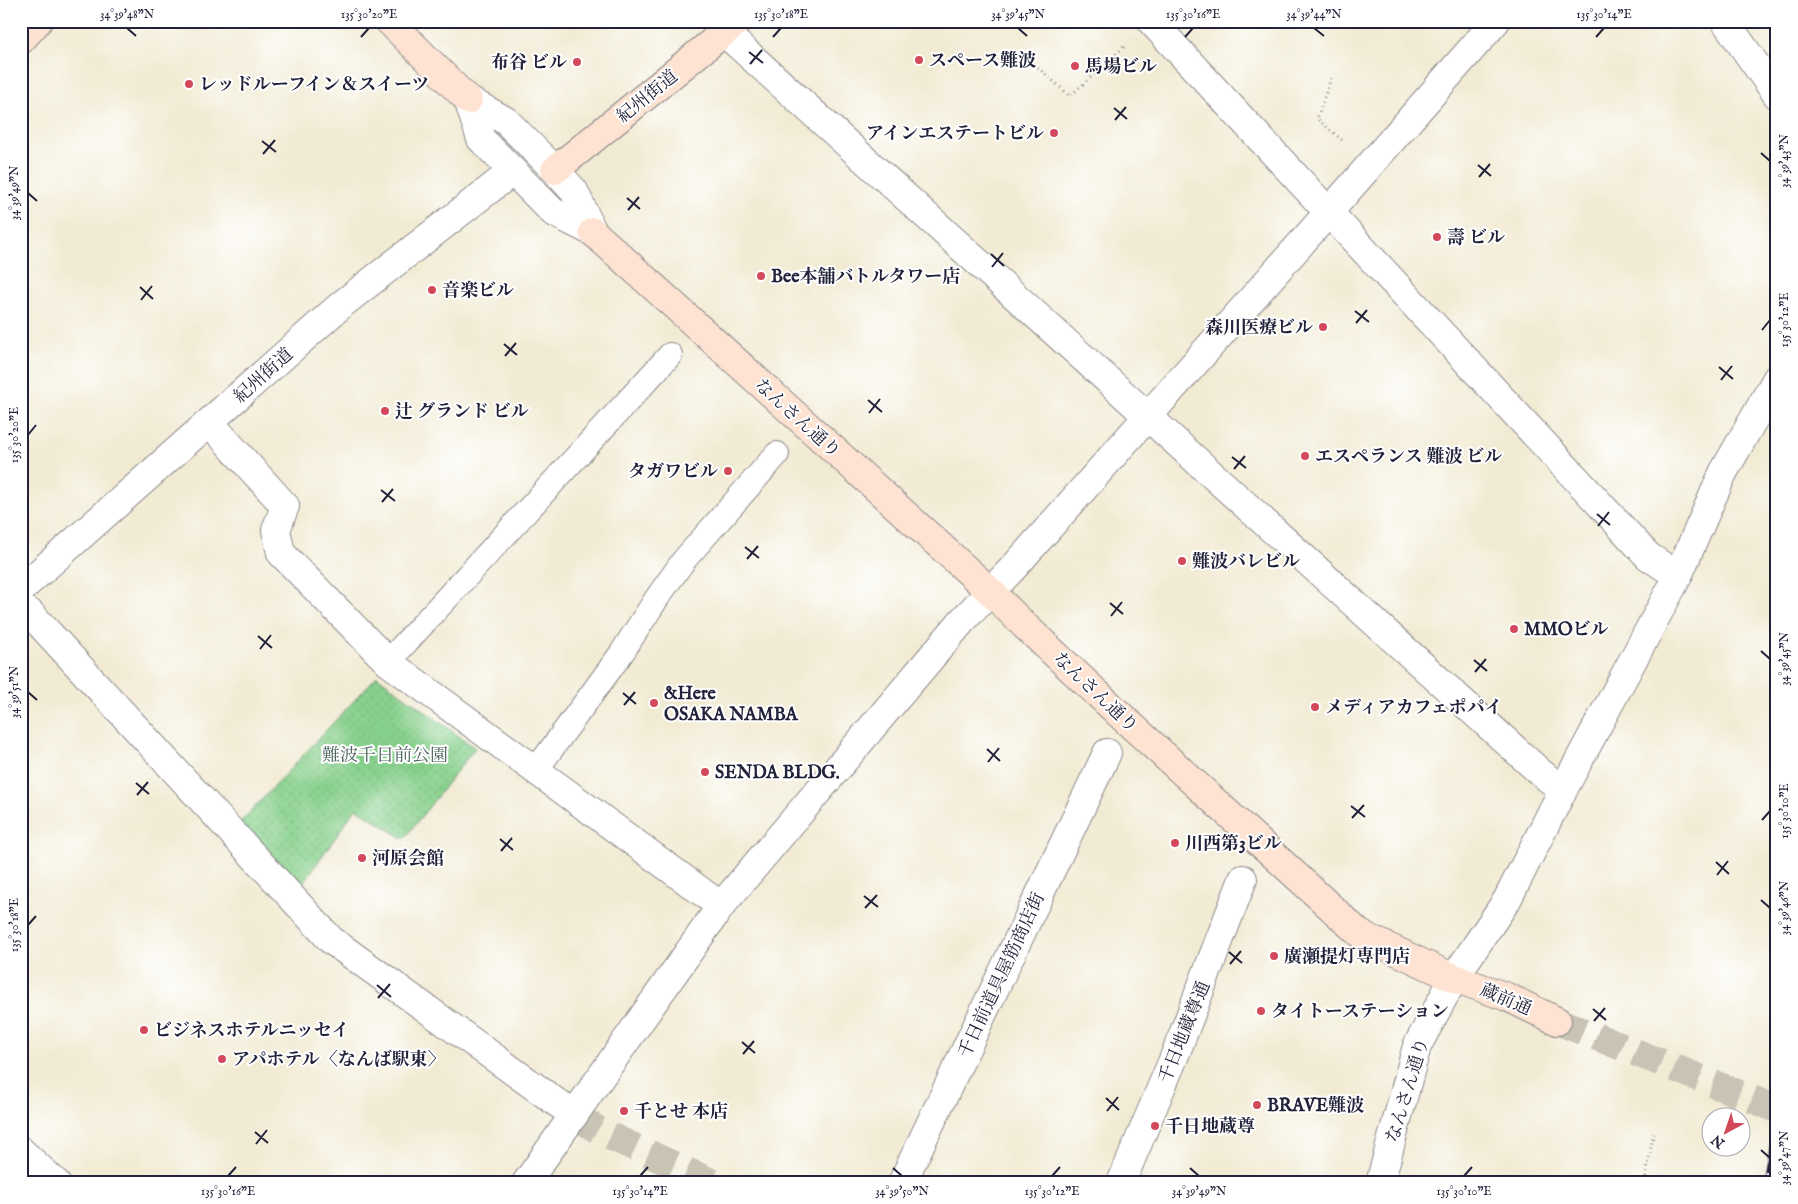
<svg xmlns="http://www.w3.org/2000/svg" width="1798" height="1204" font-family="'IM FELL English','Noto Serif JP',serif">
	<style>
		.park { fill: url(#park-dots); stroke: #547964 }
		.lines { fill: none; stroke-linecap: round; stroke-linejoin: round }
		.street-tunnel { stroke: #c8c3b5; stroke-width: 28; stroke-dasharray: 28 14; stroke-linecap: butt }
		.secondary-tunnel { stroke: #c8c3b5; stroke-width: 28; stroke-dasharray: 28 14; stroke-linecap: butt }
		.lane-casing { stroke: #8a8688; stroke-width: 26 }
		.street-casing { stroke: #8a8688; stroke-width: 30 }
		.secondary-casing { stroke: #8a8688; stroke-width: 30 }
		.path { stroke: #8a8688; stroke-width: 3; stroke-dasharray: 1 4; stroke-linecap: butt }
		.lane { stroke: #fff; stroke-width: 24 }
		.street { stroke: #fff; stroke-width: 28 }
		.secondary { stroke: #fee3d2; stroke-width: 28 }
		.rail-casing { stroke: #22223b; stroke-width: 5.5 }
		.rail { stroke: #fff; stroke-width: 4; stroke-dasharray: 11; stroke-linecap: butt }
		.ticks { fill: none; stroke: #22223b; stroke-width: 2 }
		.poi-dot { fill: #d1495b; stroke: #fff; stroke-width: 2 }
		.labels { text-anchor: middle; stroke-width: 4; stroke-linejoin: round; paint-order: stroke }
		.poi-label { font-size: 18px; font-weight: bold; fill: #22223b; stroke: #fff; text-anchor: start }
		.street-label { font-size: 18px; fill: #22223b; stroke: #fff }
		.park-label { font-size: 18px; fill: #455f57; stroke: #fff }
		.neatline { fill: none; stroke: #22223b; stroke-width: 2 }
		.ticks-label { font-size: 12px; text-anchor: middle; fill: #22223b }
	</style>
	<defs>
		<pattern id="park-dots" width="8" height="8" patternUnits="userSpaceOnUse" patternTransform="scale(1.25)"><rect width="8" height="8" fill="#87d08c"/><path d="M2 2h.1M6 6h.1" fill="none" stroke="#74b27a" stroke-width="1.8" stroke-linecap="round"/></pattern>
	</defs>
	<rect width="100%" height="100%" fill="#fff"/>
	<filter id="ink" filterUnits="userSpaceOnUse"><feTurbulence type="fractalNoise" baseFrequency=".02" numOctaves="2"/><feDisplacementMap in="SourceGraphic" scale="10" xChannelSelector="R" yChannelSelector="G"/><feConvolveMatrix kernelMatrix="1 2 1 2 8 2 1 2 1" color-interpolation-filters="sRGB"/></filter>
	<filter id="wash" filterUnits="userSpaceOnUse"><feTurbulence type="fractalNoise" baseFrequency=".0096" numOctaves="4" result="noise"/><feDisplacementMap in="SourceGraphic" scale="20" xChannelSelector="R" yChannelSelector="G"/><feGaussianBlur stdDeviation="1.12" result="paint"/><feColorMatrix in="noise" values="0 0 0 0 0 0 0 0 0 0 0 0 0 0 0 0 0 1.4 0 .05"/><feComposite in="paint" operator="in"/></filter>
	<g filter="url(#wash)">
		<rect width="100%" height="100%" fill="#f2ebd4"/>
		<path class="park" d="M377 676 475 748 404 839 356 808 299 889 237 826Z"/>
	</g>
	<g filter="url(#ink)">
		<g class="lines">
			<path class="street-tunnel" d="M574 1115 601 1132 713 1183"/>
			<path class="secondary-tunnel" d="M1557 1021 1777 1109"/>
			<defs>
				<g id="lane">
					<path d="M388 662 670 355"/>
					<path d="M536 770 621 654 657 598 684 560 777 454"/>
				</g>
				<g id="street">
					<path d="M1151 21 1648 556 1678 576"/>
					<path d="M1725 21 1777 95"/>
					<path d="M725 33 1541 773 1563 790"/>
					<path d="M468 100 481 139 553 212 593 232"/>
					<path d="M468 100 506 121 555 170 574 191 593 232"/>
					<path d="M210 423 285 506 276 530 281 553 388 662 721 906"/>
					<path d="M21 589 341 305 513 171"/>
					<path d="M21 608 30 613 331 940 574 1115"/>
					<path d="M21 1151 56 1183"/>
					<path d="M526 1183 721 906 962 621 1015 566 1328 213 1496 21"/>
					<path d="M902 1183 1107 753"/>
					<path d="M1121 1183 1175 1055 1243 879"/>
					<path d="M1380 1183 1417 1046 1454 978 1507 900 1563 790 1678 576 1723 473 1777 378"/>
				</g>
				<g id="secondary">
					<path d="M389 21 468 100"/>
					<path d="M21 40 38 21"/>
					<path d="M555 170 738 21"/>
					<path d="M593 232 990 591 1024 625 1131 725 1360 934 1454 978 1507 997 1557 1021"/>
				</g>
			</defs>
			<use href="#lane" class="lane-casing"/>
			<use href="#street" class="street-casing"/>
			<use href="#secondary" class="secondary-casing"/>
			<g class="path">
				<path d="M1023 54 1070 96 1125 46"/>
				<path d="M1331 78 1317 119 1343 141"/>
				<path d="M1645 1183 1654 1130"/>
			</g>
			<use href="#lane" class="lane"/>
			<use href="#street" class="street"/>
			<use href="#secondary" class="secondary"/>
			<defs>
				<path id="rail" d="M1765 1183 1777 1111"/>
			</defs>
			<use href="#rail" class="rail-casing"/>
			<use href="#rail" class="rail"/>
		</g>
	</g>
	<path class="ticks" d="M127 28 136 36M1018 28 1027 36M1314 28 1324 36M361 37 369 28M773 37 781 28M1185 37 1193 28M1596 37 1604 28M749 52 763 63M750 64 762 50M1114 108 1127 119M1115 120 1126 107M262 141 276 152M1761 153 1770 161M263 154 275 140M1478 165 1491 176M1479 177 1490 164M28 193 37 201M627 198 640 209M628 210 639 197M991 254 1004 266M992 267 1003 253M140 287 153 299M141 300 152 286M1355 311 1369 322M1356 323 1367 310M1762 330 1770 320M504 344 517 355M505 356 516 343M1719 367 1733 379M1721 380 1732 366M868 400 882 412M869 413 880 399M28 435 36 425M1232 457 1246 468M1234 469 1245 456M381 490 395 501M382 502 393 489M1597 514 1610 525M1598 526 1609 512M745 547 759 558M747 559 758 546M1110 603 1123 614M1111 616 1122 602M258 636 272 648M260 649 271 635M1761 651 1770 659M1474 660 1487 671M1475 672 1486 659M28 692 37 700M623 693 636 704M624 705 635 692M987 749 1000 761M988 762 999 748M136 783 149 794M137 795 148 782M1351 806 1365 817M1352 818 1364 805M1762 820 1770 811M500 839 513 850M501 851 512 838M1716 862 1729 874M1717 875 1728 861M864 896 878 907M1761 900 1770 908M865 908 877 895M28 925 36 916M1229 952 1242 963M1230 964 1241 951M377 985 391 997M378 998 390 984M1593 1009 1606 1020M1594 1021 1605 1008M742 1042 755 1053M743 1054 754 1041M1106 1098 1119 1110M1107 1111 1118 1097M255 1132 268 1143M256 1144 267 1130M1761 1150 1770 1158M893 1168 902 1176M1190 1168 1199 1176M228 1176 236 1167M640 1176 648 1167M1052 1176 1060 1167M1464 1176 1472 1167"/>
	<g class="poi-dot">
		<circle cx="919" cy="60" r="5"/>
		<circle cx="577" cy="62" r="5"/>
		<circle cx="1075" cy="66" r="5"/>
		<circle cx="189" cy="84" r="5"/>
		<circle cx="1054" cy="133" r="5"/>
		<circle cx="1437" cy="237" r="5"/>
		<circle cx="761" cy="276" r="5"/>
		<circle cx="432" cy="290" r="5"/>
		<circle cx="1323" cy="327" r="5"/>
		<circle cx="385" cy="411" r="5"/>
		<circle cx="1305" cy="456" r="5"/>
		<circle cx="728" cy="471" r="5"/>
		<circle cx="1182" cy="561" r="5"/>
		<circle cx="1514" cy="629" r="5"/>
		<circle cx="654" cy="703" r="5"/>
		<circle cx="1315" cy="707" r="5"/>
		<circle cx="705" cy="772" r="5"/>
		<circle cx="1175" cy="843" r="5"/>
		<circle cx="362" cy="858" r="5"/>
		<circle cx="1274" cy="956" r="5"/>
		<circle cx="1261" cy="1011" r="5"/>
		<circle cx="144" cy="1030" r="5"/>
		<circle cx="222" cy="1059" r="5"/>
		<circle cx="1257" cy="1105" r="5"/>
		<circle cx="624" cy="1111" r="5"/>
		<circle cx="1155" cy="1126" r="5"/>
	</g>
	<g class="labels">
		<g class="poi-label">
			<text x="929" y="66">スペース難波</text>
			<text x="567" y="68" text-anchor="end">布谷 ビル</text>
			<text x="1085" y="72">馬場ビル</text>
			<text x="199" y="90">レッドルーフイン＆スイーツ</text>
			<text x="1044" y="139" text-anchor="end">アインエステートビル</text>
			<text x="1447" y="243">壽 ビル</text>
			<text x="771" y="282">Bee本舗バトルタワー店</text>
			<text x="442" y="296">音楽ビル</text>
			<text x="1313" y="333" text-anchor="end">森川医療ビル</text>
			<text x="395" y="417">辻 グランド ビル</text>
			<text x="1315" y="462">エスペランス 難波 ビル</text>
			<text x="718" y="477" text-anchor="end">タガワビル</text>
			<text x="1192" y="567">難波バレビル</text>
			<text x="1524" y="635">MMOビル</text>
			<text x="664" y="699">&amp;Here<tspan x="664" dy="21">OSAKA NAMBA</tspan></text>
			<text x="1325" y="713">メディアカフェポパイ</text>
			<text x="715" y="778">SENDA BLDG.</text>
			<text x="1185" y="849">川西第3ビル</text>
			<text x="372" y="864">河原会館</text>
			<text x="1284" y="962">廣瀬提灯専門店</text>
			<text x="1271" y="1017">タイトーステーション</text>
			<text x="154" y="1036">ビジネスホテルニッセイ</text>
			<text x="232" y="1065">アパホテル〈なんば駅東〉</text>
			<text x="1267" y="1111">BRAVE難波</text>
			<text x="634" y="1117">千とせ 本店</text>
			<text x="1165" y="1132">千日地蔵尊</text>
		</g>
		<g class="street-label">
			<text transform="translate(647 96) rotate(-39)" y="6">紀州街道</text>
			<text transform="translate(263 375) rotate(-42)" y="6">紀州街道</text>
			<text transform="translate(798 418) rotate(42)" y="6">なんさん通り</text>
			<text transform="translate(1096 692) rotate(43)" y="6">なんさん通り</text>
			<text transform="translate(1001 975) rotate(-65)" y="6">千日前道具屋筋商店街</text>
			<text transform="translate(1506 999) rotate(23)" y="6">蔵前通</text>
			<text transform="translate(1184 1032) rotate(-68)" y="6">千日地蔵尊通</text>
			<text transform="translate(1407 1090) rotate(-73)" y="6">なんさん通り</text>
		</g>
		<g class="park-label">
			<text x="385" y="761">難波千日前公園</text>
		</g>
	</g>
	<rect width="1798" height="1204" fill="none" stroke="#fff" stroke-width="55"/>
	<g transform="translate(1726 1132) rotate(220)"><circle r="24" fill="#ffffff" stroke="#a7a7b1"/>
	<path d="M0-4L9 19L0 12L-9 19Z" fill="#d1495b"/>
	<text y="-8" font-size="14" font-weight="bold" text-anchor="middle" fill="#22223b">N</text>
	</g>
	<rect x="28" y="28" width="1742" height="1148" class="neatline"/>
	<g class="ticks-label">
		<text x="127" y="18">34°39'48"N</text>
		<text x="369" y="18">135°30'20"E</text>
		<text x="781" y="18">135°30'18"E</text>
		<text x="1018" y="18">34°39'45"N</text>
		<text x="1193" y="18">135°30'16"E</text>
		<text x="1314" y="18">34°39'44"N</text>
		<text x="1604" y="18">135°30'14"E</text>
		<text transform="translate(1784 161) rotate(-90)" y="4">34°39'43"N</text>
		<text transform="translate(14 193) rotate(-90)" y="4">34°39'49"N</text>
		<text transform="translate(1784 320) rotate(-90)" y="4">135°30'12"E</text>
		<text transform="translate(14 435) rotate(-90)" y="4">135°30'20"E</text>
		<text transform="translate(1784 659) rotate(-90)" y="4">34°39'45"N</text>
		<text transform="translate(14 692) rotate(-90)" y="4">34°39'51"N</text>
		<text transform="translate(1784 811) rotate(-90)" y="4">135°30'10"E</text>
		<text transform="translate(1784 908) rotate(-90)" y="4">34°39'46"N</text>
		<text transform="translate(14 925) rotate(-90)" y="4">135°30'18"E</text>
		<text transform="translate(1784 1158) rotate(-90)" y="4">34°39'47"N</text>
		<text x="228" y="1195">135°30'16"E</text>
		<text x="640" y="1195">135°30'14"E</text>
		<text x="902" y="1195">34°39'50"N</text>
		<text x="1052" y="1195">135°30'12"E</text>
		<text x="1199" y="1195">34°39'49"N</text>
		<text x="1464" y="1195">135°30'10"E</text>
	</g>
</svg>
